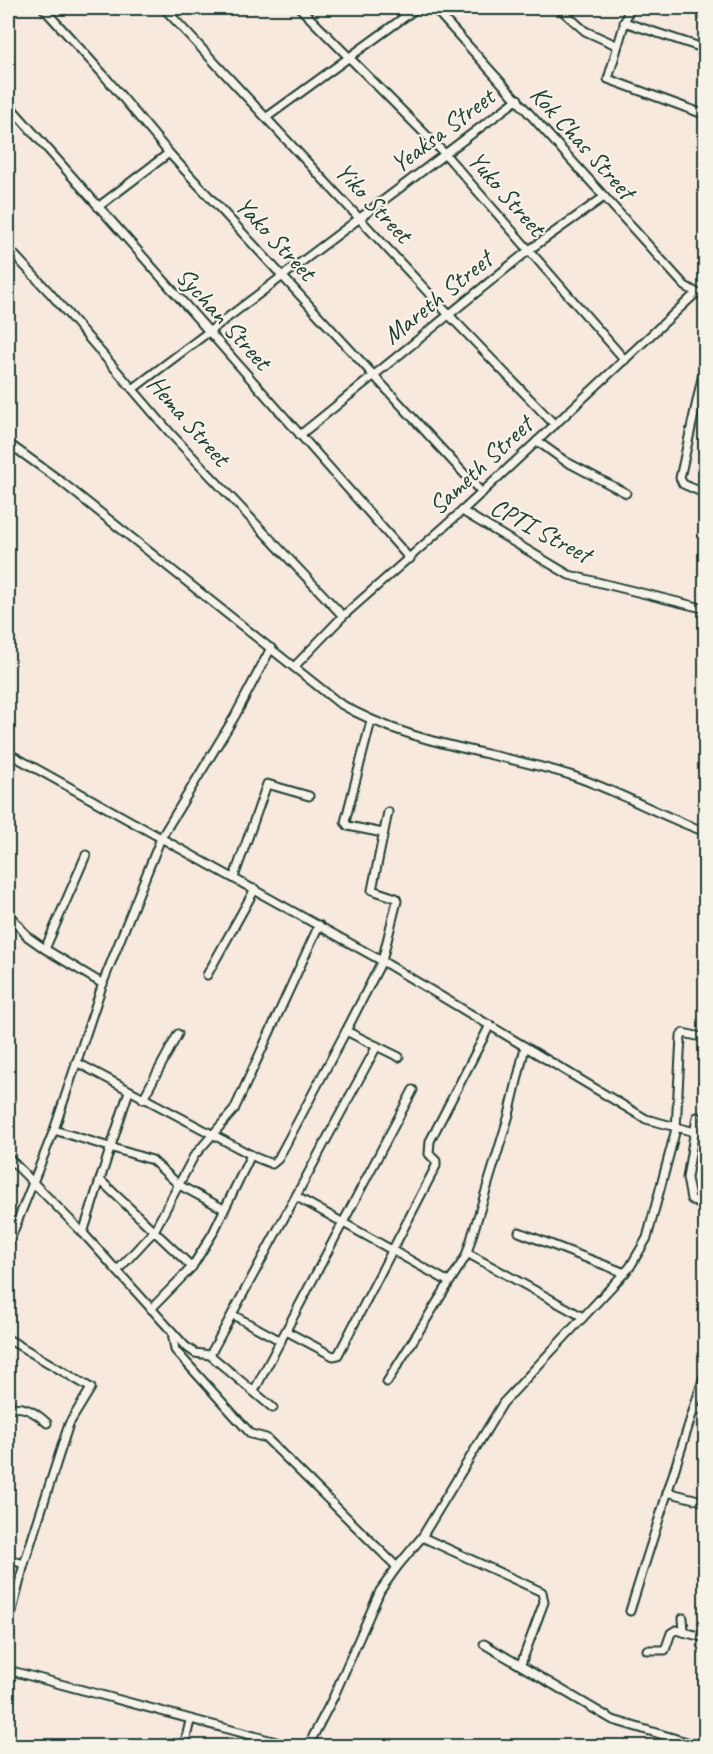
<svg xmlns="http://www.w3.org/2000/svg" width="713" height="1754" font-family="Caveat,sans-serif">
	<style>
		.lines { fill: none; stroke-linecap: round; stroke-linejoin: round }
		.minor-casing { stroke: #1f3d34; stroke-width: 11 }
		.minor { stroke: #f7f3e8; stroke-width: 7 }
		.labels { text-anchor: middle; stroke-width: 4.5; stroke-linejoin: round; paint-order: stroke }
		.street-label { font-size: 26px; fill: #1f3d34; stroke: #f7f3e8 }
	</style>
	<rect width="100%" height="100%" fill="#f8e9de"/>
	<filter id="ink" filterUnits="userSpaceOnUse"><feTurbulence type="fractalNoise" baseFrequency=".0167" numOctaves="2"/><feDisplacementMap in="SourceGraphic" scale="12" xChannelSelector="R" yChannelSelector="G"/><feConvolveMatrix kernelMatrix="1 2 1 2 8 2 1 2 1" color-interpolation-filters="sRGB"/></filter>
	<g filter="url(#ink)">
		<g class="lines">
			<defs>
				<g id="minor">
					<path d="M43 8 102 73 169 153 482 493"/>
					<path d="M164 8 450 316 554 424"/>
					<path d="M300 8 445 154 625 360"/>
					<path d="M434 8 685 286 706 298"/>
					<path d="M559 8 585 31 616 45"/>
					<path d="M629 8 608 79 706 115"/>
					<path d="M624 22 706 49"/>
					<path d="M702 48 706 36"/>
					<path d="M8 104 410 559"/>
					<path d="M267 117 417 8"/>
					<path d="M98 207 169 153"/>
					<path d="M8 248 50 293 172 435 343 616"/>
					<path d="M706 360 680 478 683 484 706 494"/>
					<path d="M134 388 518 99"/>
					<path d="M300 435 529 250 604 197"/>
					<path d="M537 441 565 461 626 493"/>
					<path d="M8 443 58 479 339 703C409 745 493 751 570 775 617 790 660 816 706 832"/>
					<path d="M462 511 569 575 706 609"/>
					<path d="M294 667 343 616 462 511 695 294"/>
					<path d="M371 721 345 822 348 826 383 833"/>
					<path d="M8 753 382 961 646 1119 706 1135"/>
					<path d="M388 812 372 890 396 898 397 901 382 961 346 1031 399 1057"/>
					<path d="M86 855 45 949 103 984"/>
					<path d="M234 877 267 784 309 796"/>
					<path d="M8 913 28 937 45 949"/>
					<path d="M207 975 255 889"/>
					<path d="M76 1062 257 1158 272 1164 278 1159 346 1031"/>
					<path d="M143 1099 178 1034"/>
					<path d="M697 1117 687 1178 691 1199 699 1204 706 1203"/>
					<path d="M54 1130 152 1160 179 1185 224 1209"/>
					<path d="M8 1157 83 1233 185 1346 195 1353 210 1355 273 1408"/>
					<path d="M100 1180 129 1091"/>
					<path d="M297 1197 449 1282"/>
					<path d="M519 1232 625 1273"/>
					<path d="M83 1233 100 1180 192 1267"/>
					<path d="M8 1245 54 1130 104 980 161 838 235 716 271 648"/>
					<path d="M467 1253 583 1317"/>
					<path d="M117 1271 154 1231 194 1156 234 1110 319 925"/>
					<path d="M151 1309 192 1267 213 1233 251 1155"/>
					<path d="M233 1315 281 1341"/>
					<path d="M286 1331 333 1356 338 1355 436 1166V1161L429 1154 430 1141 490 1025"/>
					<path d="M172 1332 175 1350 251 1434 266 1438 397 1567 422 1537"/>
					<path d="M8 1339 91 1388 69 1424 24 1564 8 1627"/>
					<path d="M210 1355 377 1046"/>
					<path d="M387 1382 466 1256 509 1115 525 1047"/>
					<path d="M254 1391 413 1090"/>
					<path d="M8 1408C24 1405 35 1412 47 1423"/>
					<path d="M694 1408 706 1412"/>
					<path d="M667 1492 706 1502"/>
					<path d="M8 1559 24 1564"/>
					<path d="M630 1611 706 1370"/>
					<path d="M683 1618 684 1632"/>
					<path d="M484 1644 613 1720 700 1746"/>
					<path d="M647 1650H665L671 1633 676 1630 706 1638"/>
					<path d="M521 1664 544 1602 542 1592 422 1537 503 1403 630 1267 647 1238 676 1129 681 1036 683 1033 706 1038"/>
					<path d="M8 1670 291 1746"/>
					<path d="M184 1746 190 1721"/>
					<path d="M308 1746 333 1698 380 1591 397 1567"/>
				</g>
			</defs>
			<use href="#minor" class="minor-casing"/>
			<use href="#minor" class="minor"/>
		</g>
	</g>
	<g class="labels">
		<g class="street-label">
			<text transform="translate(442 130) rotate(-37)" y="9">Yeaksa Street</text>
			<text transform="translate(583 142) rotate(48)" y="9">Kok Chas Street</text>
			<text transform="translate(507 193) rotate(49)" y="9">Yuko Street</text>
			<text transform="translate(374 202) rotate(47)" y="9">Yiko Street</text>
			<text transform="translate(276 238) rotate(47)" y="9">Yako Street</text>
			<text transform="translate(437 297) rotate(-39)" y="9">Mareth Street</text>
			<text transform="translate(224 318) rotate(48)" y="9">Sychan Street</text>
			<text transform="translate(189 420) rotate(49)" y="9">Hema Street</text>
			<text transform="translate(480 465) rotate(-43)" y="9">Sameth Street</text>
			<text transform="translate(541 530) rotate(28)" y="9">CPTI Street</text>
		</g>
	</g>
	<rect width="713" height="1754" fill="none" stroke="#f7f3e8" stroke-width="30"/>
	<rect x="15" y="15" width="683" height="1724" fill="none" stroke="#1f3d34" stroke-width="2" filter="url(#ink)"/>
</svg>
